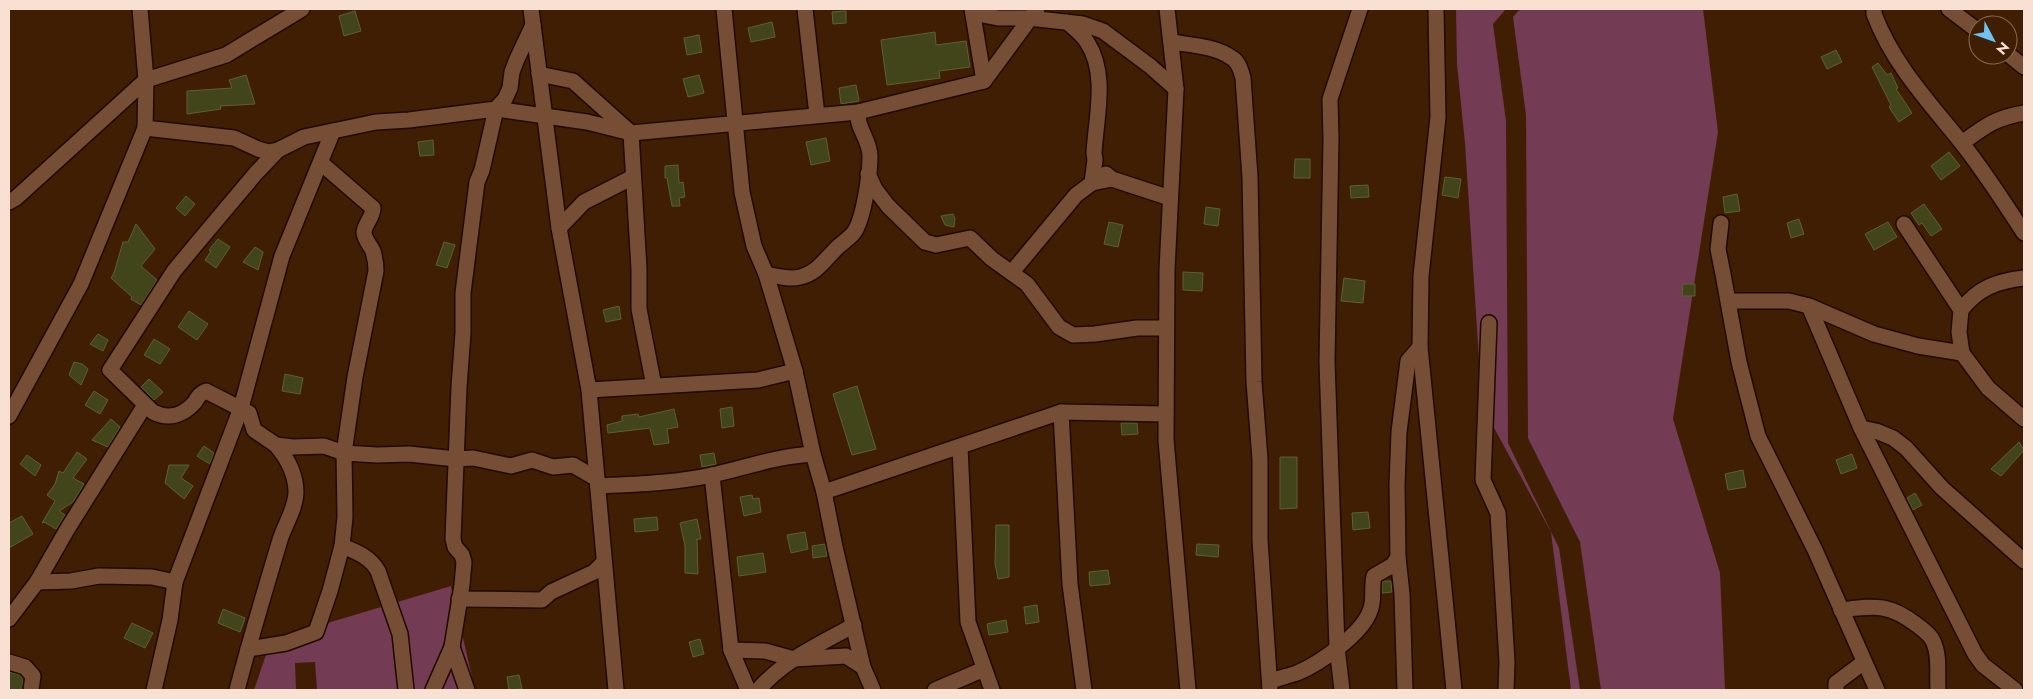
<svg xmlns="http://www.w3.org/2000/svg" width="2033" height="699" font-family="Jost,sans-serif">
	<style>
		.green { fill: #733b54 }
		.building { fill: #414519; stroke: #5c6034 }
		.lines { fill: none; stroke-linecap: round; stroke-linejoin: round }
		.street-casing { stroke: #210900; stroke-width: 18 }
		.street { stroke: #754e35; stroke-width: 15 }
	</style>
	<rect width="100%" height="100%" fill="#401e04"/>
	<g class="green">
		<path d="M1456 9H1506L1493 24 1506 121 1508 443 1559 548 1580 690H1571L1551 532 1482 406 1465 143 1457 64Z"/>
		<path d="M1520 9H1703L1718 132 1673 419 1720 573 1725 690H1601L1580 542 1528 438 1526 115 1513 17Z"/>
		<path d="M451 586 475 690H317L315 662 295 663 296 690H254L271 640Z"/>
	</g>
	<g class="building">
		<path d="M355 11 361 31 344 36 339 16Z"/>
		<path d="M846 11V23L833 24 832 12Z"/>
		<path d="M772 22 775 37 751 42 748 28Z"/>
		<path d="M935 32 936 45 966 41 970 67 939 71 940 78 887 85 881 40Z"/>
		<path d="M699 35 702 52 687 55 684 38Z"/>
		<path d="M1836 50 1842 62 1827 69 1821 57Z"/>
		<path d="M1878 63 1887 75 1891 73 1898 88 1896 89 1912 113 1899 122 1889 107 1891 105 1872 67Z"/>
		<path d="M246 75 255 104 220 106 221 109 187 114V91L232 88 229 80Z"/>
		<path d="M699 75 704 93 688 97 683 79Z"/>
		<path d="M856 85 859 101 841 104 839 88Z"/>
		<path d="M826 138 830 161 811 165 806 142Z"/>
		<path d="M433 140 434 155 420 156 418 142Z"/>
		<path d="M1949 152 1960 166 1941 180 1931 166Z"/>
		<path d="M1295 159H1310V178H1294Z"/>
		<path d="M678 165 679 183 683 182 685 197 679 198 680 206H672L667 178H665V166Z"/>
		<path d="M1445 177 1461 179 1458 198 1442 195Z"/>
		<path d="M1368 185 1369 197 1351 198 1350 186Z"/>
		<path d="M1737 194 1740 211 1725 213 1723 197Z"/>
		<path d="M186 196 195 204 185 216 176 208Z"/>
		<path d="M1924 204 1942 229 1931 236 1922 223 1919 225 1911 213Z"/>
		<path d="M1206 207 1220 209 1218 226 1204 224Z"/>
		<path d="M953 214 955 219 954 227 945 225 941 216Z"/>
		<path d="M1799 219 1804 234 1791 238 1787 223Z"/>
		<path d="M1109 222 1123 225 1118 247 1104 244Z"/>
		<path d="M1888 222 1897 237 1874 250 1865 234Z"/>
		<path d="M136 224 155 249 141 266 157 280 141 305 131 299 132 297 111 278 114 273 123 242H128Z"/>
		<path d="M218 239 230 247 216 268 205 260 211 251 209 250Z"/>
		<path d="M444 242 455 245 447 268 436 265Z"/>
		<path d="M255 247 263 252 258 270 243 262Z"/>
		<path d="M1183 272 1203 273 1202 291 1183 290Z"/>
		<path d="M1344 278 1365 281 1363 303 1341 301Z"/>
		<path d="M1683 284H1695V296H1682Z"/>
		<path d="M619 306 621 319 606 322 603 310Z"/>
		<path d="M189 311 208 324 197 340 178 327Z"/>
		<path d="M98 334 108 340 103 351 90 344Z"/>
		<path d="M154 339 170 349 160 364 144 355Z"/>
		<path d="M74 362 82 364 88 369 81 385 69 375Z"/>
		<path d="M285 374 303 378 300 394 282 391Z"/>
		<path d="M149 379 163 392 154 400 141 387Z"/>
		<path d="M857 386 876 449 852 455 833 394Z"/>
		<path d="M94 391 108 400 100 414 85 405Z"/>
		<path d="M732 407 734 426 722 428 720 409Z"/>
		<path d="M674 409 678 427 667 429 669 443 654 445 650 428 608 433 607 425 622 421V416L638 414 639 417Z"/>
		<path d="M111 419 120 427 108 447 92 440Z"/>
		<path d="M1121 423H1137L1138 434 1122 435Z"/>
		<path d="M2019 442 2024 450 2001 476 1991 469Z"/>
		<path d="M204 446 214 453 210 464 197 456Z"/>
		<path d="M77 452 87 459 73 478 84 484 73 502 59 511 65 515 56 529 44 522 42 523 55 501 47 495 55 484 59 471 63 473Z"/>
		<path d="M714 453 716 464 702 467 700 455Z"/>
		<path d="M1852 454 1857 468 1841 474 1836 460Z"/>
		<path d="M27 455 41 465 35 476 20 464Z"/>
		<path d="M1280 457H1297V508L1280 509Z"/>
		<path d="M169 465H189L181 478 193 486 184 499 165 483Z"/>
		<path d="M1743 470 1746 487 1728 490 1725 474Z"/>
		<path d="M1915 493 1922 505 1913 510 1907 498Z"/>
		<path d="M752 495 753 499 759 498 761 512 744 516 740 497Z"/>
		<path d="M1368 512 1370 528 1353 530 1352 513Z"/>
		<path d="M22 516 33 534 9 548V523Z"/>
		<path d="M657 517 658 530 635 532 634 519Z"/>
		<path d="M697 519 701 539H697L698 574 685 573V546L680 523Z"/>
		<path d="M996 525H1009V577L998 579 995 563Z"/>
		<path d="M805 532 808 549 791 553 787 535Z"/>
		<path d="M825 544 827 556 813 558 812 546Z"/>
		<path d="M1197 544 1219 545 1218 557 1196 555Z"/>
		<path d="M763 553 766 572 739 576 737 557Z"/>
		<path d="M1108 570 1110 584 1090 586 1089 572Z"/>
		<path d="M1384 581H1391L1392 592 1382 593V582Z"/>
		<path d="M1037 605 1039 622 1026 624 1024 607Z"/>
		<path d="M223 609 245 618 240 632 218 623Z"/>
		<path d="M1006 620 1008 632 989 635 987 624Z"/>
		<path d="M132 623 153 633 145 648 124 638Z"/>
		<path d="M700 639 704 654 693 657 689 642Z"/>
		<path d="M9 672 20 675 23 679 22 690H9Z"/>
		<path d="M519 675 522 689 509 690 507 677Z"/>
	</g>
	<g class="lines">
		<defs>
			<g id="street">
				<path d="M531 9 559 228 589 390 616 690"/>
				<path d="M724 9 742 192 754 246 766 274 795 371 813 454 824 492 835 547 863 667 873 690"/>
				<path d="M805 9 817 115"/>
				<path d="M972 9 984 81"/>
				<path d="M1167 9 1176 89 1167 270 1166 440 1188 690"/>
				<path d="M1436 9 1438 117 1421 276 1420 347 1454 690"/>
				<path d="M1874 9V14C1893 64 1928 101 1961 142 1984 171 2004 202 2024 233"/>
				<path d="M1949 9 1978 31"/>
				<path d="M973 13 998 18H1029L1083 24 1103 31 1150 66 1176 89"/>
				<path d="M1067 22C1074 28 1082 34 1087 42 1108 74 1096 117 1094 153L1095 160 1092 183"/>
				<path d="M1171 42C1190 45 1216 46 1232 58 1239 62 1241 71 1243 78L1250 177 1254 382 1260 459V540L1270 690"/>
				<path d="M2008 54 2024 67"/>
				<path d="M539 74 573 81 631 133 639 269V309L654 386"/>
				<path d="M145 128 234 138 258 149 268 152 278 150"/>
				<path d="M1962 143C1985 126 1995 118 2024 113"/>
				<path d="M868 174 875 189 888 206 925 242 936 245 970 238 992 259 1027 284 1059 327 1073 335 1095 334 1137 328H1166"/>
				<path d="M1106 174 1112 179 1170 198"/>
				<path d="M9 202 16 198 146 80 226 55 302 9"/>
				<path d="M1721 223 1718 249 1723 274 1739 362 1758 436 1815 550 1877 690"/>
				<path d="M1904 224 1961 310 1959 332 1962 353 1988 388 2024 419"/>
				<path d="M559 228 584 202 633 177"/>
				<path d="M1012 272 1076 195 1092 183 1112 179"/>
				<path d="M766 274C776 276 790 280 800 277 815 274 823 262 833 252 839 244 850 239 855 231 864 216 870 174 870 156 870 140 856 127 858 112"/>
				<path d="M1729 301H1789L1809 306 1874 334 1918 346 1962 353"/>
				<path d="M1809 306 1861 428 1975 654 1983 665 2015 690"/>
				<path d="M1961 310C1978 288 1997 281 2024 278"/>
				<path d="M1489 323 1483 480 1498 513 1507 662 1506 690"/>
				<path d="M589 390 758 380 795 371"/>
				<path d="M1061 412 1070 584 1084 690"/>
				<path d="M9 416 81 284 145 128 146 80 140 9"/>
				<path d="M1861 428 1876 431 1893 438 1906 448 1942 488 2024 561"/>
				<path d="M960 447 968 622 992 690"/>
				<path d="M712 475 731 650 748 690"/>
				<path d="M597 479 573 465 553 467 532 460 511 466 473 458 456 459 409 454 377 455 344 453 324 446 293 447 276 445 254 430 249 413 206 391C200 393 198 397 195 402 184 415 169 420 153 412L110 370 174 271 198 242 256 173 278 150 304 137 376 122 409 120 496 109 587 122 631 133 858 112 984 81 1037 9"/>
				<path d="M598 486C637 484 675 483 712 475 747 467 778 456 813 454"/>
				<path d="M824 492 1061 412 1166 414"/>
				<path d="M342 546C357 552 370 557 378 571L400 634 406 690"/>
				<path d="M1398 557 1402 594 1405 690"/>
				<path d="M37 582 71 581 99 576 152 577 175 582"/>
				<path d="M459 599 542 600 551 592 594 572 604 562"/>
				<path d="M1841 610C1875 606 1888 603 1917 625 1922 629 1930 634 1933 641 1940 655 1937 675 1938 690"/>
				<path d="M9 619 37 582 68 528 145 405"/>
				<path d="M452 647 467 690"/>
				<path d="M248 649 286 643 316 632 330 591 342 546 345 517 344 453 355 377 376 271C376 264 375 258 373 251 370 245 365 240 364 233 364 224 373 218 373 208L321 163"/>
				<path d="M731 650 765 651 794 659 846 656 863 667"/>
				<path d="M9 662 25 667 33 676 31 690"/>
				<path d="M1271 681C1279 678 1288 676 1297 673 1319 664 1362 634 1370 611 1375 600 1371 588 1374 576L1393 565 1398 557 1397 485 1399 432 1408 361 1420 347"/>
				<path d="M154 690 170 620 175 582 241 408 282 256 333 131"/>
				<path d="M237 690C250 640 265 590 280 540 285 524 295 510 296 493 296 475 288 459 276 445"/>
				<path d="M433 690 452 647 462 585 464 562 462 555 455 547 453 539 459 387 463 333V293L477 182 482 170 496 109 505 99 510 88 512 72 517 59 533 25"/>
				<path d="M758 690C785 659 819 645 854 625"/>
				<path d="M935 690 984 669"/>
				<path d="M1342 690 1337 647 1327 362 1331 139 1330 99 1360 9"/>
				<path d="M1836 690V683L1864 662"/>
			</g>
		</defs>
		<use href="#street" class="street-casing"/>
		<use href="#street" class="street"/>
	</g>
	<rect width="2033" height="699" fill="none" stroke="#f8e0d2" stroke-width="20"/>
	<g transform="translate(1993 40) rotate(131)"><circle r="24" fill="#401e04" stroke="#8a6c56"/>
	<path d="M0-4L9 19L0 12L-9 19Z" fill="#6bc3f2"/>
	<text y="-8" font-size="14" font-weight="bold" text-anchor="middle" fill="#f8e0d2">N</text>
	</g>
</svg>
